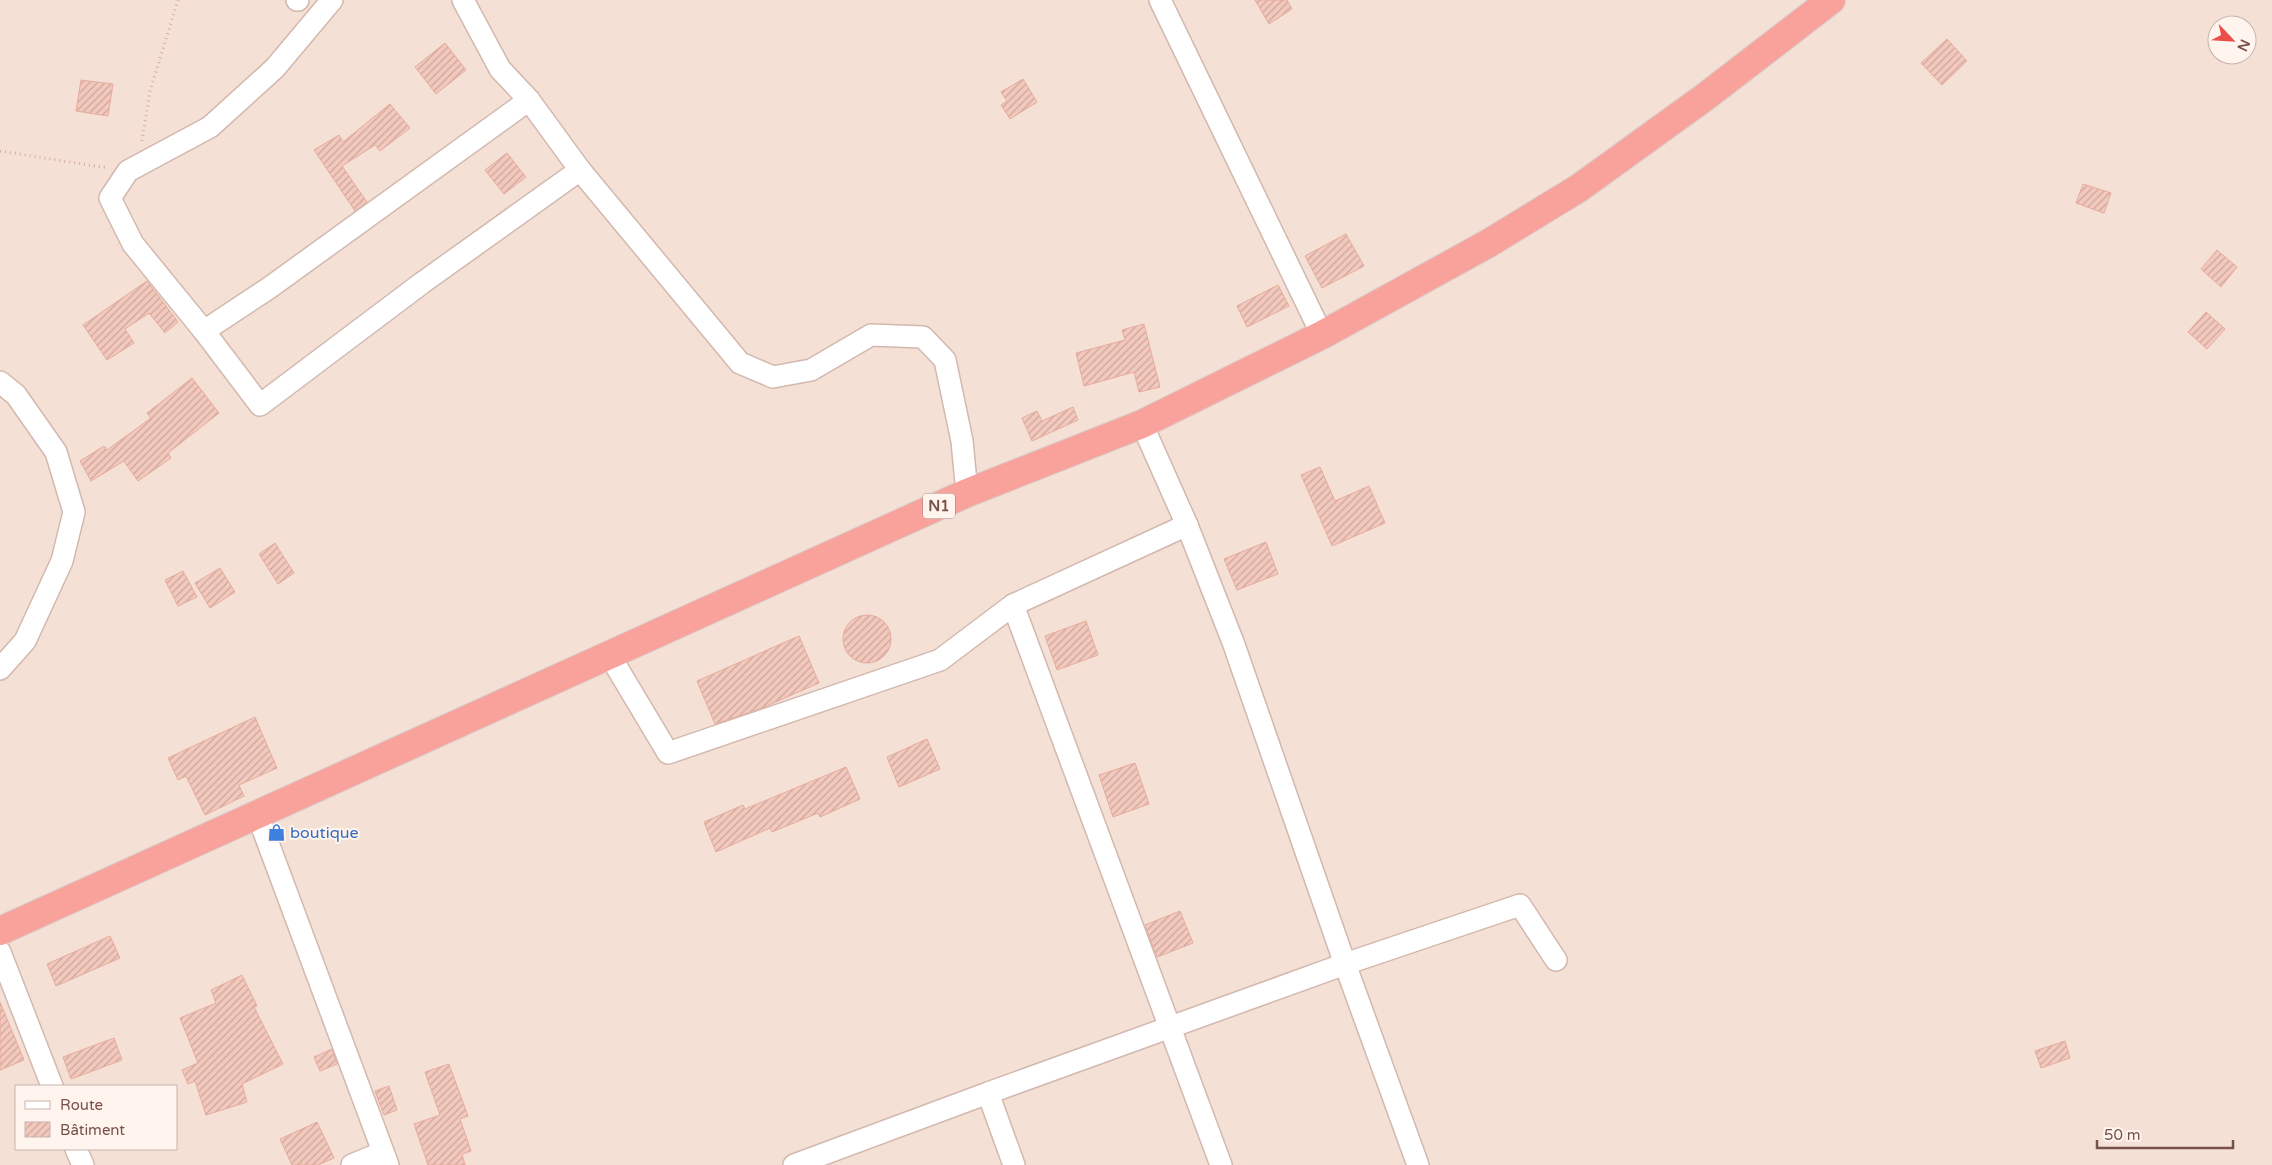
<svg xmlns="http://www.w3.org/2000/svg" width="2272" height="1165" font-family="'Varela Round',sans-serif">
	<style>
		.residential { fill: #f5e0d5; fill-rule: evenodd }
		.building { fill: url(#building-hatch); stroke: #e7ab9d }
		.lines { fill: none; stroke-linecap: round; stroke-linejoin: round }
		.street-casing { stroke: #d2b8ae; stroke-width: 24 }
		.highway-casing { stroke: #d9cecc; stroke-width: 30 }
		.path { stroke: #d9aba0; stroke-width: 3; stroke-dasharray: 1 4; stroke-linecap: butt }
		.street { stroke: #fff; stroke-width: 21 }
		.highway { stroke: #f9a29b; stroke-width: 28 }
		.labels { text-anchor: middle; stroke-width: 4; stroke-linejoin: round; paint-order: stroke }
		.shield { fill: #fff5ee; stroke: #a0827b; stroke-width: 1 }
		.shield-label { font-size: 15px; font-weight: bold; fill: #78514a }
		.shop-label { font-size: 16px; fill: #366cbe; stroke: #fff5ee; text-anchor: start }
	</style>
	<defs>
		<pattern id="building-hatch" width="6" height="6" patternUnits="userSpaceOnUse" patternTransform="scale(1.25)"><rect width="6" height="6" fill="#f4c9bd"/><path d="M-1 1l2-2M0 6l6-6M5 7l2-2" fill="none" stroke="#caa69c"/></pattern>
	</defs>
	<rect width="100%" height="100%" fill="#fdf0e7"/>
	<path class="residential" d="M0 0H2272V1165H0ZM2217 25H2247V55H2217ZM16 1086H176V1149H16Z"/>
	<g class="building">
		<path d="M1255 0H1287L1292 9 1269 24Z"/>
		<path d="M1947 39 1967 61 1942 85 1921 63Z"/>
		<path d="M445 43 466 70 436 94 415 67Z"/>
		<path d="M1023 79 1037 102 1010 119 1001 105 1007 101 1001 92Z"/>
		<path d="M81 80 113 84 108 116 76 111Z"/>
		<path d="M390 104 410 128 380 151 375 145 342 166 367 202 355 211 314 150 339 135 343 142Z"/>
		<path d="M507 153 526 177 504 194 485 170Z"/>
		<path d="M2083 184 2111 193 2104 213 2076 203Z"/>
		<path d="M1346 234 1364 266 1322 288 1305 256Z"/>
		<path d="M2217 250 2237 267 2221 287 2201 269Z"/>
		<path d="M147 281 178 322 165 333 149 313 125 329 134 343 107 360 83 325Z"/>
		<path d="M1278 285 1289 306 1247 327 1237 306Z"/>
		<path d="M2206 312 2225 329 2207 349 2188 332Z"/>
		<path d="M1144 324 1160 387 1139 392 1134 372 1084 386 1076 353 1125 340 1122 330Z"/>
		<path d="M192 378 219 413 168 453 171 458 138 481 124 461 91 481 80 461 104 446 107 450 151 418 147 413Z"/>
		<path d="M1073 407 1078 420 1032 441 1022 418 1037 411 1042 421Z"/>
		<path d="M1320 467 1335 501 1369 486 1385 523 1332 546 1301 475Z"/>
		<path d="M1266 542 1278 574 1237 590 1224 559Z"/>
		<path d="M275 543 294 573 278 584 259 554Z"/>
		<path d="M220 568 235 592 210 608 195 583Z"/>
		<path d="M183 571 197 597 178 606 165 580Z"/>
		<circle cx="867" cy="639" r="24"/>
		<path d="M1086 621 1098 655 1057 670 1045 636Z"/>
		<path d="M799 636 819 683 762 708 715 724 697 681Z"/>
		<path d="M255 717 277 768 239 785 244 796 205 815 186 776 178 780 168 758Z"/>
		<path d="M927 739 940 769 899 787 887 757Z"/>
		<path d="M1135 763 1149 804 1113 817 1099 775Z"/>
		<path d="M846 767 860 799 820 817 818 813 772 832 770 828 716 852 704 822 743 805 745 809Z"/>
		<path d="M1180 911 1193 943 1157 957 1145 925Z"/>
		<path d="M110 936 120 958 56 986 47 964Z"/>
		<path d="M242 975 257 1006 254 1007 283 1064 242 1084 247 1102 206 1115 195 1081 188 1084 182 1070 198 1063 180 1018 216 1003 211 990Z"/>
		<path d="M0 1002 24 1060 0 1070Z"/>
		<path d="M114 1038 122 1060 71 1079 63 1057Z"/>
		<path d="M2065 1041 2070 1058 2041 1068 2035 1051Z"/>
		<path d="M332 1049 337 1064 320 1071 314 1057Z"/>
		<path d="M449 1064 468 1116 460 1119 471 1151 462 1154 465 1165H428L414 1124 440 1115 425 1072Z"/>
		<path d="M389 1086 397 1110 384 1115 375 1091Z"/>
		<path d="M317 1122 334 1158 318 1165H292L280 1139Z"/>
	</g>
	<g class="lines">
		<defs>
			<g id="street">
				<path d="M297 0H298"/>
				<path d="M332 0 275 68 210 127 128 171 110 198 133 244 204 331 260 405 422 283 580 170 740 363 773 377 811 370 871 335 923 337 945 360 962 441 967 493"/>
				<path d="M463 0 500 69 529 100 580 170"/>
				<path d="M1160 0 1322 335"/>
				<path d="M204 331 269 288 529 100"/>
				<path d="M0 382 16 395 56 452 74 512 62 561 25 641 0 669"/>
				<path d="M1142 424 1187 525 1233 642 1345 964 1418 1165"/>
				<path d="M1013 605 1221 1165"/>
				<path d="M610 656 668 753 940 660 1013 605 1187 525"/>
				<path d="M258 816 388 1165"/>
				<path d="M0 952 52 1086"/>
				<path d="M76 1149 83 1165"/>
				<path d="M352 1165 383 1152"/>
				<path d="M794 1165 988 1093"/>
				<path d="M1014 1165 988 1093 1345 964 1520 905 1556 960"/>
			</g>
			<path id="highway" d="M0 931 967 493 1142 424 1322 335 1489 243 1579 188 1705 97 1831 0"/>
		</defs>
		<use href="#street" class="street-casing"/>
		<use href="#highway" class="highway-casing"/>
		<g class="path">
			<path d="M142 141 150 91 178 0"/>
			<path d="M0 151 108 168"/>
		</g>
		<use href="#street" class="street"/>
		<use href="#highway" class="highway"/>
	</g>
	<defs>
		<symbol id="shop-bare" viewBox="-9 -9 18 18"><path d="M-5-2.5h2.3a2.7 3.5 0 0 1 5.4 0H5L5.5 6h-11ZM-1.5-2.5h3a1.5 2.3 0 0 0-3 0Z" fill="#3f7fe0" stroke="#fff5ee" stroke-width="2.5" paint-order="stroke"/></symbol>
	</defs>
	<g fill-rule="evenodd">
		<use href="#shop-bare" x="264" y="820" width="25" height="25"/>
	</g>
	<g class="labels">
		<rect class="shield" x="923" y="493.5" width="32" height="25" rx="4"/>
		<g class="shield-label">
			<text x="939" y="511">N1</text>
		</g>
		<g class="shop-label">
			<text x="290" y="838">boutique</text>
		</g>
	</g>
	<rect x="15" y="1085" width="162" height="65" fill="#fff5ee" stroke="#c9b3ac"/>
	<rect x="25" y="1101" width="25" height="8" fill="#ffffff" stroke="#c9b3ac"/>
	<text x="60" y="1110" font-size="15" fill="#78514a">Route</text>
	<rect x="25" y="1122" width="25" height="15" fill="url(#building-hatch)" stroke="#c9b3ac"/>
	<text x="60" y="1135" font-size="15" fill="#78514a">Bâtiment</text>
	<g transform="translate(2232 40) rotate(115)"><circle r="24" fill="#fff5ee" stroke="#c9b3ac"/>
	<path d="M0-4L9 19L0 12L-9 19Z" fill="#eb4d48"/>
	<text y="-8" font-size="14" font-weight="bold" text-anchor="middle" fill="#78514a">N</text>
	</g>
	<path d="M2097 1140v8h136v-8" fill="none" stroke="#78514a" stroke-width="2.5"/>
	<text x="2104" y="1140" font-size="15" fill="#78514a" stroke="#fff5ee" stroke-width="4" paint-order="stroke">50 m</text>
</svg>
